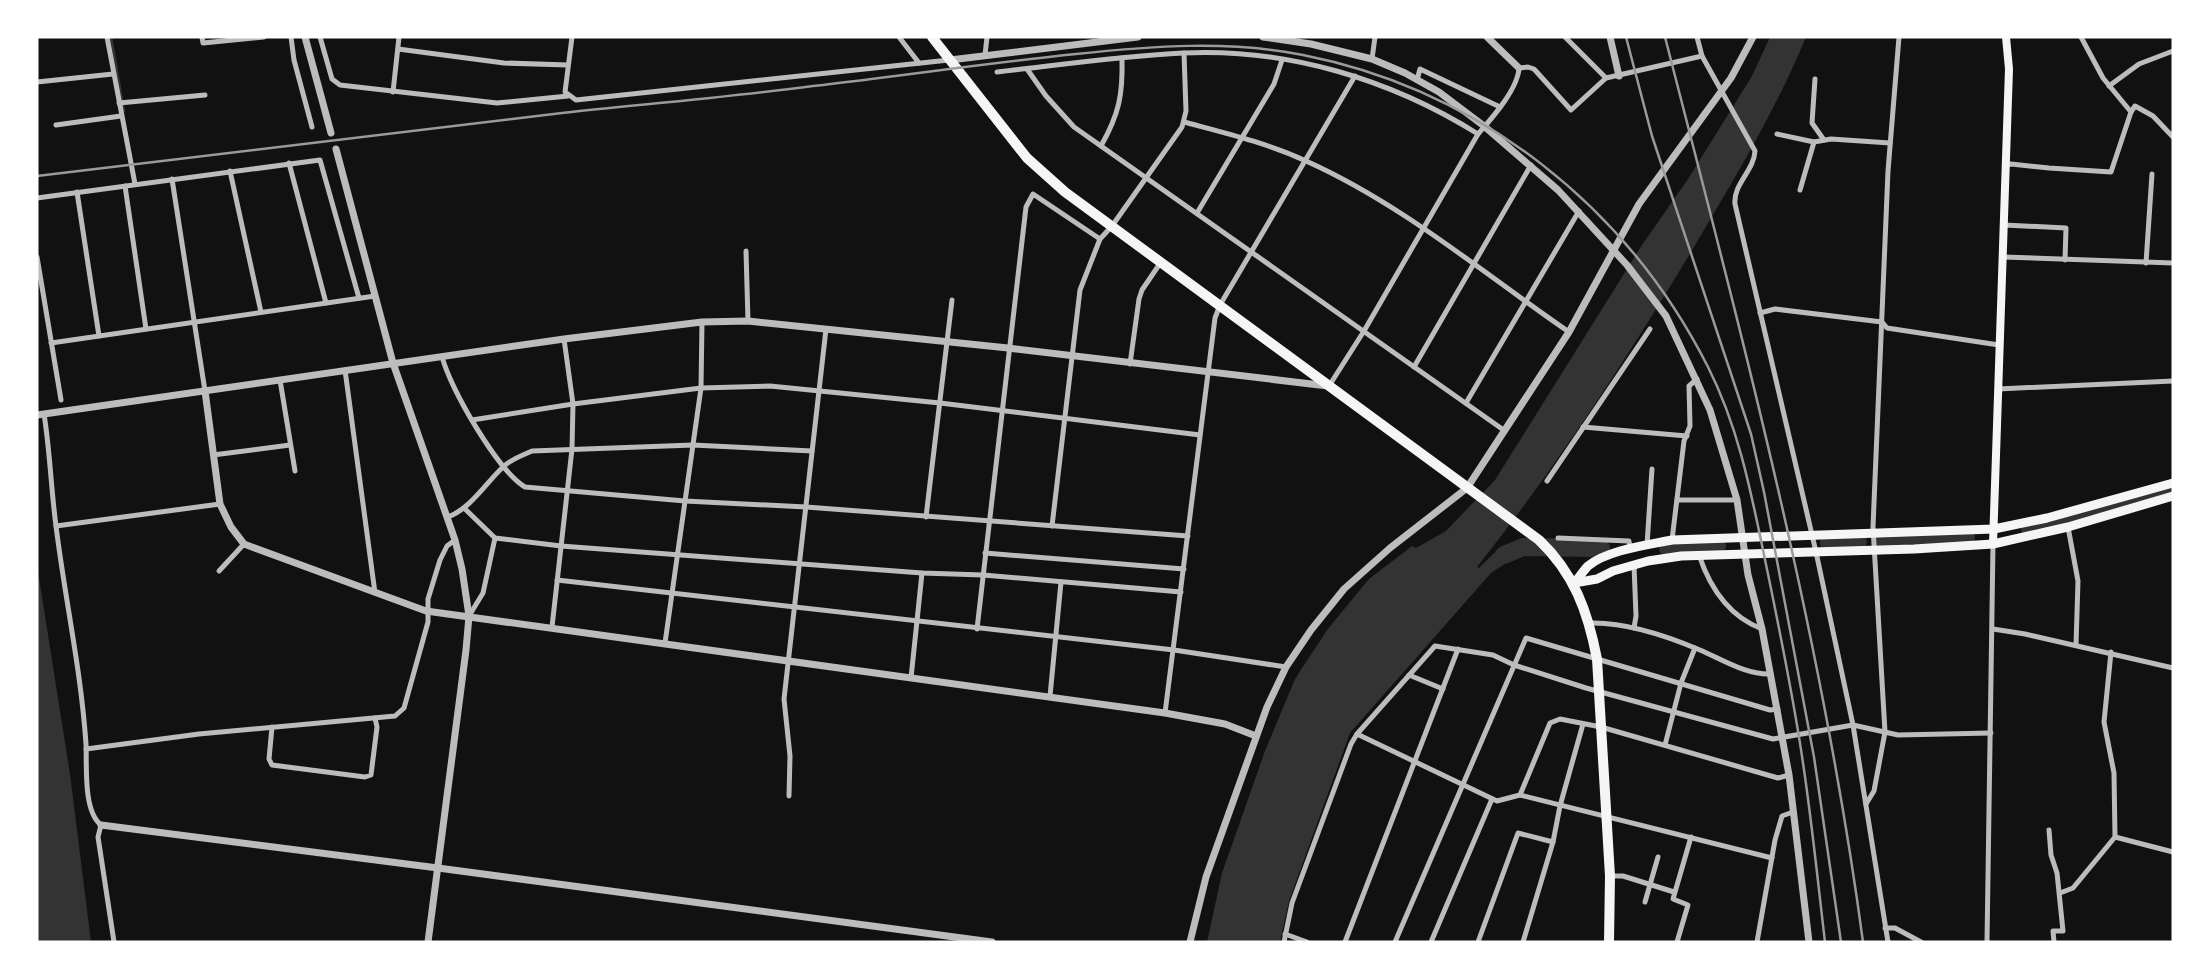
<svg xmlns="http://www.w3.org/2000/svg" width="2210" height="979" font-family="Georgia,serif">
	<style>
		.water { fill: #333 }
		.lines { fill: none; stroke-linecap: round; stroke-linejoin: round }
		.stream { stroke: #333; stroke-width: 2.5 }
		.river { stroke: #333; stroke-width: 18 }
		.minor { stroke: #bcbcbc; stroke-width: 5 }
		.tertiary { stroke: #bcbcbc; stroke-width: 7 }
		.secondary { stroke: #f5f5f5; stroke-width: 8 }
		.primary { stroke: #f5f5f5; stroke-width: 9 }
		.trunk { stroke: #f5f5f5; stroke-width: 10 }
		.rail { stroke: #9a9a9a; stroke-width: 2.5 }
	</style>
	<rect width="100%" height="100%" fill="#111"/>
	<g class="water">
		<path d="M1770 37H1806C1776 110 1734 179 1694 247 1628 357 1557 466 1477 567L1479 568 1494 553 1519 541 1529 552 1514 558 1491 573 1350 733 1289 901 1280 942H1207L1222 873 1265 751 1295 679 1327 630 1369 579 1412 546 1416 548 1446 531 1495 480 1642 245 1688 179 1752 76Z"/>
		<path d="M37 565 70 774 91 942H37Z"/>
	</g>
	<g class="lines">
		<path class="stream" d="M111 37 124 111"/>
		<g class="river">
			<path d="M2030 529 2173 489"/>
			<path d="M1882 541 1966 537"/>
			<path d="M1829 543 1858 542"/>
			<path d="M1668 548 1717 546"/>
			<path d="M1504 555 1523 547 1601 548"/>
		</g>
		<g class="minor">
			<path d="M107 37 135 184"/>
			<path d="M202 37 203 43 264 37"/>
			<path d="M291 37 294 60 312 127"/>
			<path d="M320 37 332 79 340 85 497 103 568 96"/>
			<path d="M572 37 565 92 576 100 949 60"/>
			<path d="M899 37 919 63"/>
			<path d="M1565 37 1606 78 1702 56"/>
			<path d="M1697 37 1702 56 1755 151C1754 171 1733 184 1735 204L1816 552 1853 725 1888 942"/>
			<path d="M398 49 504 63 568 65"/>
			<path d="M985 55 987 37"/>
			<path d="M1372 59 1375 37"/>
			<path d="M1027 69 1046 96 1074 127 1505 431"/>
			<path d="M997 72C1059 65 1121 56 1183 53 1287 48 1390 79 1478 134"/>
			<path d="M1815 79 1812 123 1824 140"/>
			<path d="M1417 80 1420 69 1500 107"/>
			<path d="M37 82 113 74"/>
			<path d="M2109 86 2139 64 2173 51"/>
			<path d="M393 92 399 37"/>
			<path d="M119 103 205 95"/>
			<path d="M2131 112 2135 106 2153 116 2173 137"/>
			<path d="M1184 122C1225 133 1267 143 1306 161 1402 204 1483 273 1569 332"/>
			<path d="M56 125 121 116"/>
			<path d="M1777 134 1814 142 1831 139 1890 143"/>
			<path d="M1101 146C1119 114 1123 95 1122 58"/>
			<path d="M289 163 326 303"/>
			<path d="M2006 165 2011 164 2049 168 2111 172 2131 112 2103 78 2081 37"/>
			<path d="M230 171 261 312"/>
			<path d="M172 179 205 391"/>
			<path d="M125 186 146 329"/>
			<path d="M1800 190 1814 142"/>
			<path d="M77 192 99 336"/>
			<path d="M37 198 320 160 359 298"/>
			<path d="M1197 213 1274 84 1282 60"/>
			<path d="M2004 225 2066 228 2065 260"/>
			<path d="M746 251 748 321"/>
			<path d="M37 257 61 400"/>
			<path d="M2003 257 2173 263"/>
			<path d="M2146 263 2152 174"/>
			<path d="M1760 313 1775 309 1882 322 1887 328 1999 345"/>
			<path d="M51 343 375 296"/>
			<path d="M442 356C449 387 498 471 525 487L685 501 806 507 1188 536"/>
			<path d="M1130 364 1139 299 1142 290 1161 262"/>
			<path d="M1414 367 1531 165"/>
			<path d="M345 370 375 593"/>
			<path d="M280 380 295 471"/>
			<path d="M1329 386 1364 331 1478 134C1492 118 1518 89 1519 68L1528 67 1534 69 1571 110 1606 78"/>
			<path d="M1998 389 2173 381"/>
			<path d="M1466 403 1579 211"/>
			<path d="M44 414C50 451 51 489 56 526 65 599 81 670 86 744 87 766 83 811 101 825L98 837 114 942"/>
			<path d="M472 420 573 404 701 388 770 386 940 403 1200 435"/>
			<path d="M1583 427 1687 436"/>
			<path d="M213 455 290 445"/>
			<path d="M1547 481 1650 329"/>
			<path d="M1677 500H1737"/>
			<path d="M464 508 495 538 561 546 922 573 983 575 1181 592"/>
			<path d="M448 517C471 508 485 484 503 467 511 459 521 456 532 451L693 445 812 451"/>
			<path d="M926 517 952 300"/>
			<path d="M56 526 220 504"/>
			<path d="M1052 526 1080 290 1100 239 1112 226 1182 127 1186 111 1184 53"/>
			<path d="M2068 527 2078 581 2076 645"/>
			<path d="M1558 538 1629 541 1630 549"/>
			<path d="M1672 540 1684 441 1690 426 1689 386 1697 379"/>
			<path d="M1647 545 1652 469"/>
			<path d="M985 553 1184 569"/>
			<path d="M1699 555C1710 588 1728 616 1762 629"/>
			<path d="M1634 565 1636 616 1634 628"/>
			<path d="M219 571 244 544"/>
			<path d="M557 580 1174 650 1286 667"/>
			<path d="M469 616 483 593 495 538"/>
			<path d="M1590 623C1626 622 1667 636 1700 650 1723 660 1746 675 1771 674"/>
			<path d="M552 627 572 449 573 404 564 339"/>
			<path d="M977 629 1026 207 1033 194 1100 239"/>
			<path d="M1993 629 2025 634 2173 668"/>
			<path d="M665 643 701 388 702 322"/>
			<path d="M1409 675 1443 689"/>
			<path d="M911 678 922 573"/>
			<path d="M1050 696 1061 582"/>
			<path d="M1165 713 1215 318 1220 305 1355 76"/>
			<path d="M272 727 269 759 272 765 365 777 371 775 377 727 375 718"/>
			<path d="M1357 734 1497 801 1520 795 1550 723 1560 719 1601 727 1778 778 1789 775"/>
			<path d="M1665 745 1681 683 1695 648"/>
			<path d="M86 749 199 734 395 716 404 708 428 622V599L440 560 447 546 455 540"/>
			<path d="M1520 795 1772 858"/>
			<path d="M789 796 790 756 784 699 826 329"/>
			<path d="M1866 804 1874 791 1885 732 1873 527 1888 171 1899 37"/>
			<path d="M2049 830 2051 855 2057 873 2063 931H2053L2054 942"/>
			<path d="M2115 837 2173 852"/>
			<path d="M1610 876H1623L1674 892"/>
			<path d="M2060 893 2073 888 2115 837 2114 773 2104 722 2111 652"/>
			<path d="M1645 902 1658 857"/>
			<path d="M1885 928H1895L1921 942"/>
			<path d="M1285 934 1307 942"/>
			<path d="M1284 942 1292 903 1351 744 1357 734 1435 646 1493 655 1514 665 1586 688 1773 739 1853 725 1898 735 1991 733"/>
			<path d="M1345 942 1458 649"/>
			<path d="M1395 942 1526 638 1770 710 1778 709"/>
			<path d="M1431 942 1492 799"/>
			<path d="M1478 942 1518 833 1553 842"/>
			<path d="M1523 942 1553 842 1560 806 1583 724"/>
			<path d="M1677 942 1688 905 1673 899 1691 837"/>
			<path d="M1757 942 1775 840 1782 816 1793 812"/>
			<path d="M1987 942 1993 544"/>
		</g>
		<g class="tertiary">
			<path d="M305 37 331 133"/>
			<path d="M1263 37 1311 44 1372 59 1405 73 1439 92 1484 126 1558 190 1627 265 1666 316 1710 410 1737 500 1748 575 1762 629 1789 775 1809 942"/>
			<path d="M1487 37 1519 68"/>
			<path d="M1610 37 1619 76"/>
			<path d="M950 60 1138 37"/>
			<path d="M336 149 393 363 455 540 462 569 469 616 466 650 428 942"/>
			<path d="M205 391 220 504 231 527 244 544 426 611 1165 713 1225 724 1256 736"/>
			<path d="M37 415 564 339 702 322 748 321 1008 348 1328 386"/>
			<path d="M101 825 438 868 992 942"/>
			<path d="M1190 942 1206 877 1267 707 1286 667 1311 630 1344 589 1390 548 1467 488 1569 332 1639 204 1731 78 1753 37"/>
		</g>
		<path class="secondary" d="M1993 544 2009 69 2006 37"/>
		<g class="primary">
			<path d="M1574 583C1579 578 1583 571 1588 566 1607 550 1648 545 1672 540L1994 529 2047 518 2173 483"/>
			<path d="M1574 583 1597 579 1613 571 1648 561 1681 556 1914 549 1993 544 2068 527 2173 496"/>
		</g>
		<path class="trunk" d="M932 37 1027 158 1065 192 1539 540C1574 573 1588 612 1597 659L1610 876 1609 942"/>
		<g class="rail">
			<path d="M1626 37 1652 136 1751 434 1764 492 1814 757 1841 942"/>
			<path d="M1665 37C1742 337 1822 635 1863 942"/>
			<path d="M37 176C212 154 387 133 562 113 646 104 730 97 813 86 901 76 988 63 1076 54 1151 46 1228 40 1303 55 1480 90 1627 207 1708 367 1741 432 1753 503 1768 574 1781 637 1794 700 1803 763 1812 823 1818 883 1825 942"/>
		</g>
	</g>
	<rect width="2210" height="979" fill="none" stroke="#ffffff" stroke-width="77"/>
</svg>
